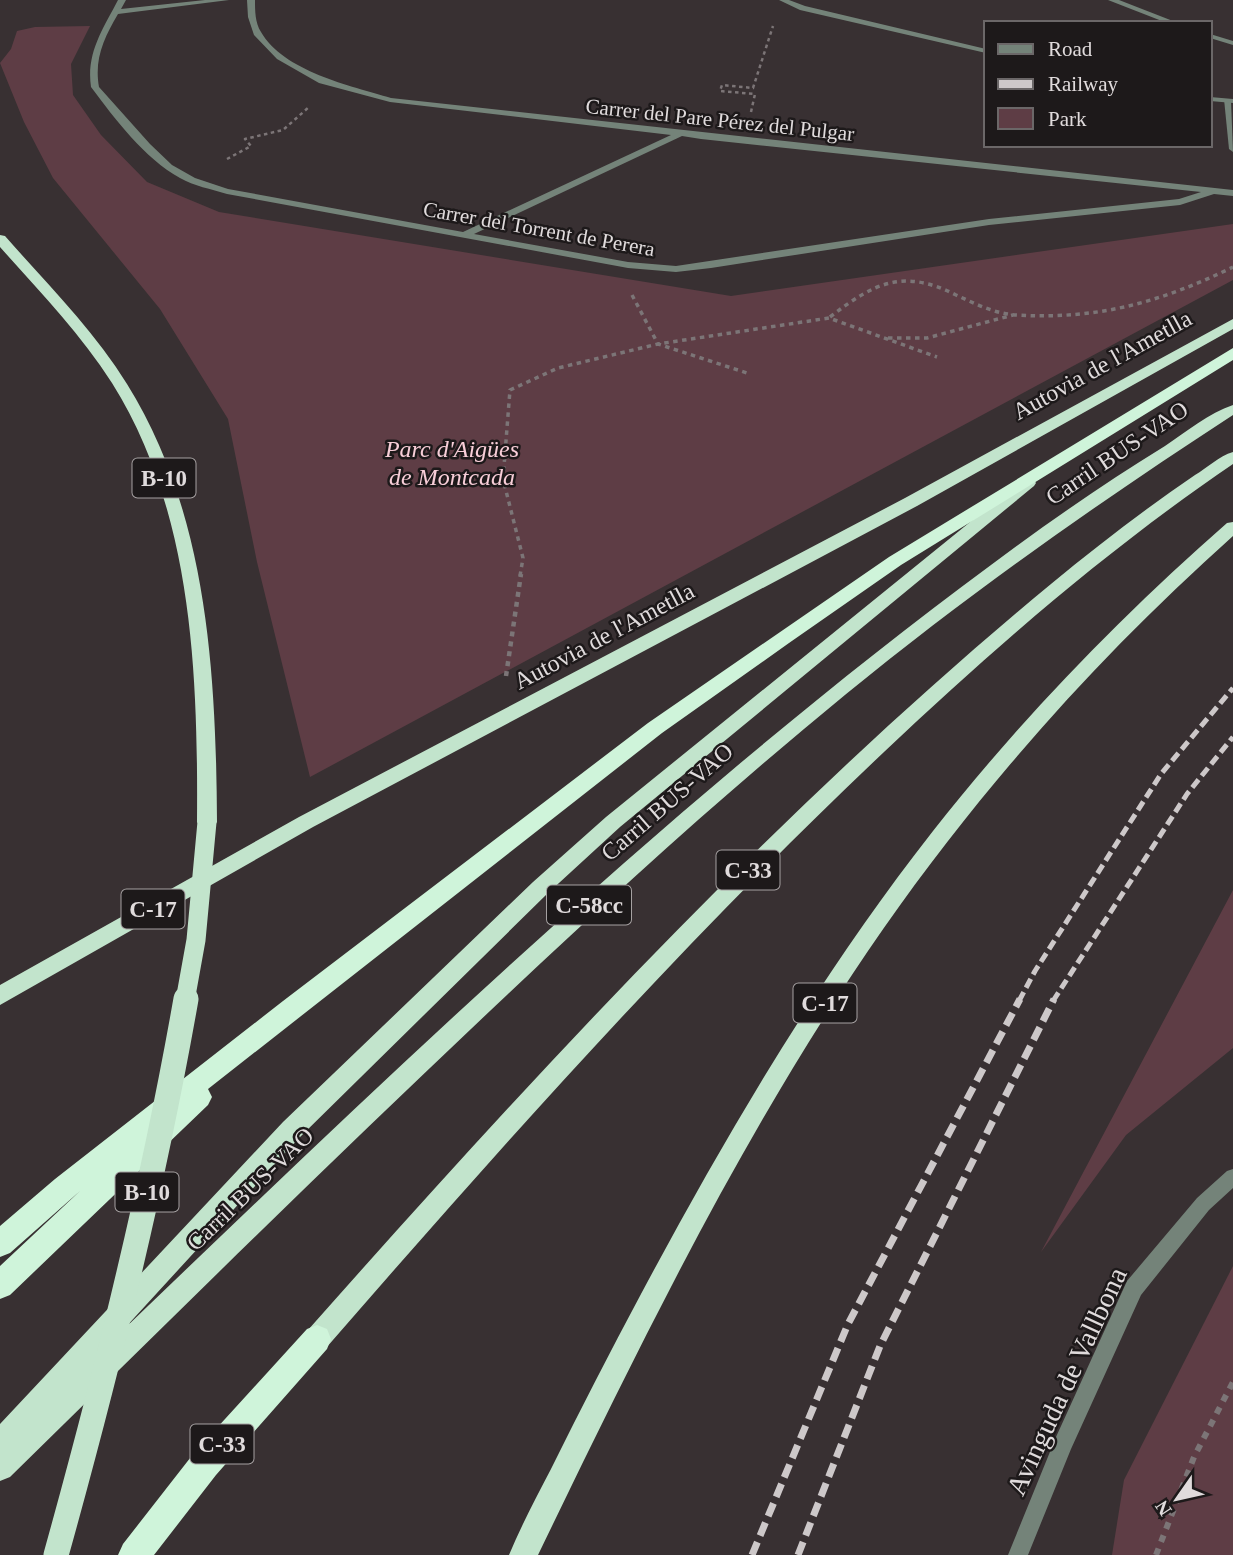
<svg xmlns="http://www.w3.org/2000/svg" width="1233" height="1555" font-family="'Times New Roman',serif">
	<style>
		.green { fill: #5e3d45 }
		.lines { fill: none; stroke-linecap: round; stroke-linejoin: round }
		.path-far3 { stroke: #7c7577; stroke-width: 2.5; stroke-dasharray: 3.5 3.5; stroke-linecap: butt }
		.path-far2 { stroke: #7c7577; stroke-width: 3.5; stroke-dasharray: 4.5 4.5; stroke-linecap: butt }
		.path-far1 { stroke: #7c7577; stroke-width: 4.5; stroke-dasharray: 5 5; stroke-linecap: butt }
		.path { stroke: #7c7577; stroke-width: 6; stroke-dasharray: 7 7; stroke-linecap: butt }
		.pedestrian { fill: #748379; fill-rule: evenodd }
		.minor { fill: #748379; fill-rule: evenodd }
		.trunk { fill: #c2e4cc; fill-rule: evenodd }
		.motorway { fill: #cff4da; fill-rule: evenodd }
		.rail-far1 { stroke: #cdc8c9; stroke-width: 5; stroke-dasharray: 10 5; stroke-linecap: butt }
		.rail { stroke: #cdc8c9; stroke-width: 7; stroke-dasharray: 14 7; stroke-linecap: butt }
		.trunk-bridge-far1 { stroke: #c2e4cc; stroke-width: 19 }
		.trunk-bridge { stroke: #c2e4cc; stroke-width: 25 }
		.labels { text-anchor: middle; stroke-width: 5; stroke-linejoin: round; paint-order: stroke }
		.far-street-label { font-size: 21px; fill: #e0dbdc; stroke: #1d191a }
		.shield { fill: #1d191a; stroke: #a6a1a2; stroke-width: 2 }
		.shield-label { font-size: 23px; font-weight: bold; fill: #e0dbdc }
		.street-label { font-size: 24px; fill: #e0dbdc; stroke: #1d191a }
		.park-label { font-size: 24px; font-style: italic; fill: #f8ced8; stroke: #1d191a }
		.near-street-label { font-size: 28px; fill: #e0dbdc; stroke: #1d191a }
	</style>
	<rect width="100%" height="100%" fill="#383032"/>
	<g class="green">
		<path d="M90 26 71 64 73 95 101 135 147 182 219 212 731 296 1233 224V280L310 777 257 562 228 419 160 309 53 178 24 122 0 63 11 49 17 31 35 27Z"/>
		<path d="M1233 890V1048L1126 1135 1041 1252Z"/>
		<path d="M1233 1266V1555H1112L1124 1480Z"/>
	</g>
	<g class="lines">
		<g class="path-far3">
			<path d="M751 112 755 94 720 91 722 85 753 88 773 26"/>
			<path d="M227 159 251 146 245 139 283 130 309 107"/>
		</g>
		<g class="path-far2">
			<path d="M632 295 658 344 747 373"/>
			<path d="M830 317C874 283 903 268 956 295 976 304 995 314 1017 315 1098 320 1161 302 1233 267"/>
			<path d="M888 338H927L1013 315"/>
			<path d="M520 576 523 558 503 479 510 390 558 368 658 344 829 318 937 357"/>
		</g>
		<path class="path-far1" d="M506 676 521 574"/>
		<path class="path" d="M1156 1555 1194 1457 1233 1382"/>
		<path class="pedestrian" d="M1224 99 1231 101 1233 152 1229 149Z"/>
		<g class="minor">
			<path d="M118 0H126L121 9 205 0H229L118 14C104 38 94 59 99 87L150 144 172 165 195 178 228 189 463 232 671 135 390 102 319 83 277 59 254 35 248 17 247 0H255C255 10 255 23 261 32 283 71 351 86 391 98L1233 190V196L1214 194 1180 205 989 225 711 268 676 272 628 268 227 194C211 189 194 186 180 178 144 158 115 119 91 87 86 53 103 29 118 0ZM682 136 701 139 1201 192 1179 199 989 219 676 266 628 262 474 234Z"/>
			<path d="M779 0H789L805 6 986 49V53L800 10Z"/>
			<path d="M1108 0H1119L1178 23H1167Z"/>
			<path d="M1210 34 1233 41V45L1210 38Z"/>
			<path d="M1210 97 1233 99V103L1210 101Z"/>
			<path d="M1233 1169V1188L1209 1210 1141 1295 1071 1449 1028 1555H1008L1056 1437 1127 1281 1197 1198 1227 1171Z"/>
		</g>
		<g class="trunk">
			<path d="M0 235 5 236C47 284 93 329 127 384 208 514 216 673 217 822L214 827 207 830 200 827 197 822C198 674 193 512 112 383 80 333 39 291 0 247Z"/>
			<path d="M1233 319V329L917 506 313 827 0 1005V985L299 817 905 498Z"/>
			<path d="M1233 405V415C1130 482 1030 551 932 626 784 740 644 866 508 994 339 1153 175 1315 10 1477L0 1481V1424L283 1122 533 882 606 817 1022 480H1034L1036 483 1034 486 620 827 547 894 299 1138 124 1329C402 1062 680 795 991 565 1047 523 1105 483 1165 446 1186 432 1209 413 1233 405Z"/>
			<path d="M1233 452V464C1108 549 994 648 884 752 686 939 505 1142 326 1348L317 1352 308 1348 304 1339 308 1330C541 1067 780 808 1051 584 1097 546 1145 509 1195 475 1207 468 1219 456 1233 452Z"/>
			<path d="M1233 522V536C1129 629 1034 730 948 841 779 1058 657 1309 538 1555H509C521 1526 536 1498 551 1469 580 1410 610 1352 641 1294 727 1133 820 975 933 831 1021 719 1120 617 1227 523Z"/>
		</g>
		<g class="motorway">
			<path d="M1233 348V360L901 565 789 643 662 733 208 1089 212 1097 208 1105 10 1295 0 1299V1266L80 1191 10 1253 0 1257V1226L55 1179 283 1001 648 723 889 557Z"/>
			<path d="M317 1325 327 1329 331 1339 327 1349 216 1475 154 1555H118L123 1544 194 1453 307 1329Z"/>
		</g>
		<g class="rail-far1">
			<path d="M1019 1001 1035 971 1161 774 1233 688"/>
			<path d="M1053 1001 1187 794 1233 737"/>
		</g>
		<g class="rail">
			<path d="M752 1555 848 1324 1020 999"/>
			<path d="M798 1555 880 1346 1054 999"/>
		</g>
		<path class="trunk-bridge-far1" d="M185 1001 196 940 207 822"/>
		<path class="trunk-bridge" d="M56 1555C107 1372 153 1187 186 999"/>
	</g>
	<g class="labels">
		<g class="far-street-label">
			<text transform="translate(720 120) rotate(6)" y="7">Carrer del Pare Pérez del Pulgar</text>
			<text transform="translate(539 229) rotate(10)" y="7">Carrer del Torrent de Perera</text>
		</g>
		<g class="shield">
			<rect x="132.5" y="458.5" width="63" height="39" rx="5"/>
			<rect x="716.5" y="850.5" width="63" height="39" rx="5"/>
			<rect x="547" y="885.5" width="84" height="39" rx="5"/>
			<rect x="121.5" y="889.5" width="63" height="39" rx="5"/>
			<rect x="793.5" y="983.5" width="63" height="39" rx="5"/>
			<rect x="115.5" y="1172.5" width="63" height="39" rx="5"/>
			<rect x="190.5" y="1424.5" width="63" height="39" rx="5"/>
		</g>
		<g class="shield-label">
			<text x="164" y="486">B-10</text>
			<text x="748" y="878">C-33</text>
			<text x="589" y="913">C-58cc</text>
			<text x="153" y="917">C-17</text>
			<text x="825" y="1011">C-17</text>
			<text x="147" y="1200">B-10</text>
			<text x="222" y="1452">C-33</text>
		</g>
		<g class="street-label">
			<text transform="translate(1102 365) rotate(-29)" y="8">Autovia de l'Ametlla</text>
			<text transform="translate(1117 453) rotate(-34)" y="8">Carril BUS-VAO</text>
			<text transform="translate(604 636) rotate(-28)" y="8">Autovia de l'Ametlla</text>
			<text transform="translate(667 802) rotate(-41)" y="8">Carril BUS-VAO</text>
			<text transform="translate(250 1189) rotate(-44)" y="8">Carril BUS-VAO</text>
		</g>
		<g class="park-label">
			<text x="452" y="457">Parc d'Aigües<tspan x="452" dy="28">de Montcada</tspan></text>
		</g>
		<g class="near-street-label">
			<text transform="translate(1066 1381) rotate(-65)" y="10">Avinguda de Vallbona</text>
		</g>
	</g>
	<rect x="984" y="21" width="228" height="126" fill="#1d191a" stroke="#6b6768" stroke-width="2"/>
	<rect x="998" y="44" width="35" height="10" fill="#748379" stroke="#6b6768" stroke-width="2"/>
	<text x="1048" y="56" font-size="21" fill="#e0dbdc">Road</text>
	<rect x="998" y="79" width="35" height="10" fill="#cdc8c9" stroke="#6b6768" stroke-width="2"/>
	<text x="1048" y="91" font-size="21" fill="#e0dbdc">Railway</text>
	<rect x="998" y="108" width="35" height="21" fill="#5e3d45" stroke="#6b6768" stroke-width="2"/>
	<text x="1048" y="126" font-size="21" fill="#e0dbdc">Park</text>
	<g transform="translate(1177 1499) rotate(236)" stroke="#1d191a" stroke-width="5" paint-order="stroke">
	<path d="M0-5L12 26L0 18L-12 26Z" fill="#e0dbdc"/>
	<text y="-10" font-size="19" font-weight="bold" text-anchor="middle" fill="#e0dbdc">N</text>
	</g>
</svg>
